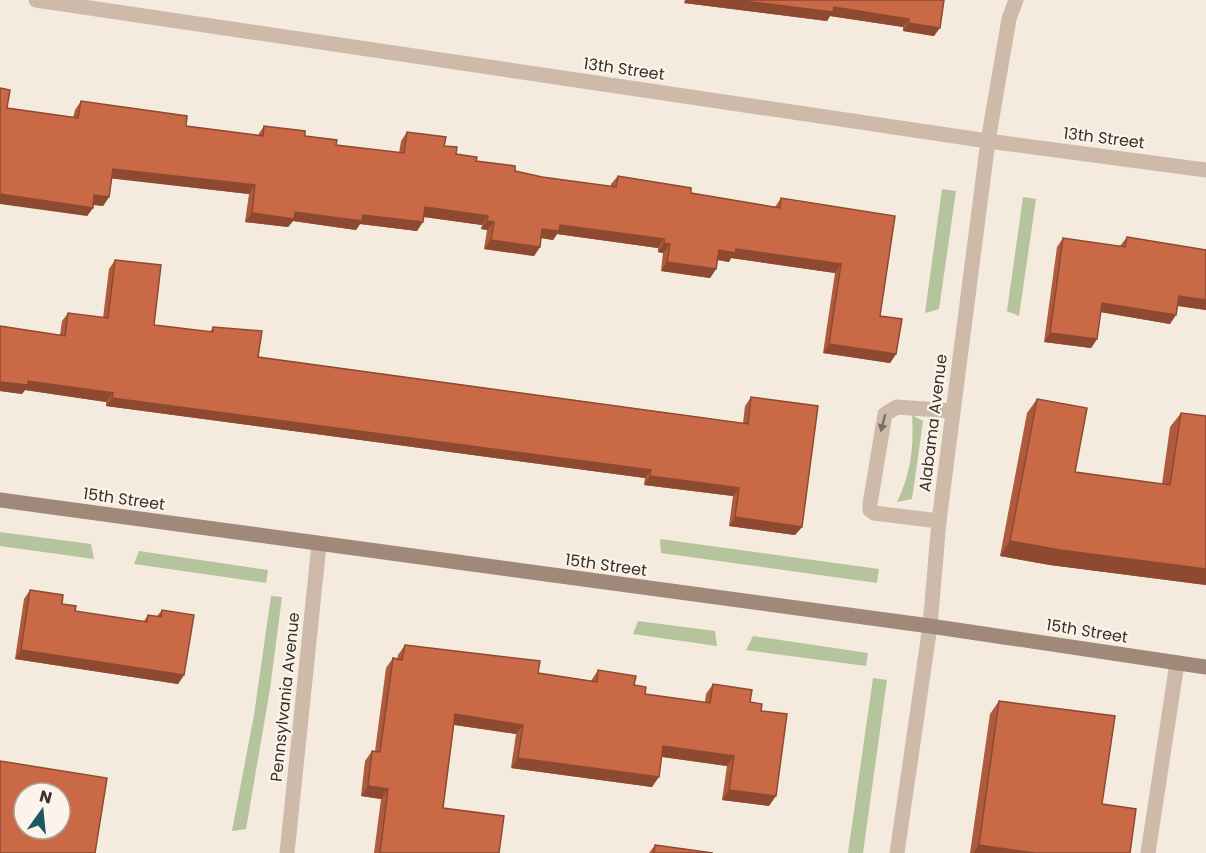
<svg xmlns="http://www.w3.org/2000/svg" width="1206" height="853" font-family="Poppins,sans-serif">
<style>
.green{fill:#b6c49d}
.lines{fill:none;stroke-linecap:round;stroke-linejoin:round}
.lane{stroke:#cdbaa9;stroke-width:15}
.street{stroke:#cdbaa9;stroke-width:15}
.secondary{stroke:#a1897a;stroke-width:15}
.wall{fill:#ae5a3c}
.shaded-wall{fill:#8d4a31}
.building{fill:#ca6946;stroke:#8d4a31;stroke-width:1.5;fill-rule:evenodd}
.oneway{fill:#7c6e63}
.labels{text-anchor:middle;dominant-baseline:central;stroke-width:4.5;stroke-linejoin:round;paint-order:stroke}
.street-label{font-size:16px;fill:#3a2f29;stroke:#fbf4eb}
</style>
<rect width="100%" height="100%" fill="#f4eade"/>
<path class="green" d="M942 189 956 191 939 309 925 313Z
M1023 197 1036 199 1019 316 1007 311Z
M912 415 923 421 912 499 897 502C911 473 914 447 912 415Z
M0 532 91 544 94 559 0 546Z
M660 539 879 569 877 583 661 553Z
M139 551 268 570 266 583 134 564Z
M271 596 282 597 270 689 246 829 232 831 254 715Z
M638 621 715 631 717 646 633 634Z
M753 636 868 653 866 666 746 650Z
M873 678 887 680 863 853H848Z"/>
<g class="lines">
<path class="lane" d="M939 521 874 513 870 510V504L885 414 897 407 953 411
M1148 853 1177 663"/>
<path class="street" d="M36 0 988 141 1206 170
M287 853 319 545
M897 853 930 626 939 521 988 141 1009 19 1016 0"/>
<path class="secondary" d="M0 500 930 626 1206 667"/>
</g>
<path class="wall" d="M685 0H944L934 36 903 31V27L830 16 827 21 684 3Z
M81 101 186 126 258 135 264 126 305 136 336 145 399 153 401 141 407 132 444 146 456 154 476 161 542 177 611 187V184L618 176 691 193 775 207 781 198 895 216 880 316 896 354 890 363 823 353 835 273 731 258 729 262 717 260 716 269 710 278 661 271 663 253 658 252V248L557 234 553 240 541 238 540 247 534 256 484 249 487 230 481 229 482 225 423 217 417 231 360 224 356 230 293 221 288 227 245 222 249 194 112 178 109 197 103 206 93 205V208L87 216 7 108 73 118 75 110Z
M1127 237 1206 250V310L1177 306 1170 324 1100 312 1097 339 1091 348 1044 342 1057 247 1063 238 1120 246Z
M115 260 154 325 210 332 213 327 258 357 743 423 745 406 751 397 802 527 795 535 729 526 733 496 644 485 645 478 106 406V402L25 390 22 394 0 391V326L60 335 62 321 68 313 103 318 109 269Z
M1037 399 1075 472 1162 484 1170 427 1181 413 1206 416V585L1050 565 1000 556 1027 413Z
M30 590 75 611 144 621 148 615 157 616 162 610 184 675 178 684 15 659 24 599Z
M405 645 538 673 591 681 598 670 634 685 645 694 705 702 706 694 713 684 750 702 761 711 769 806 722 800 727 766 662 757 652 787 511 768 516 734 454 725 443 808 499 853H374L381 799 361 796 365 761 372 751H375L386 668 393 658 397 659 398 655Z
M999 701 1102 804 1130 853H970L990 714Z
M655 845 654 853H649Z"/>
<path class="shaded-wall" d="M686 0H735L834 7 909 19 903 27 830 16 827 21 684 3Z
M908 23 940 28 934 36 903 31Z
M113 169 255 185 249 194 107 178Z
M0 194 93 208 87 216 0 204Z
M94 195 109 197 103 206 88 204Z
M425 207 488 216 482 225 418 216Z
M295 212 363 215 423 222 417 231 360 224 356 230 293 221 288 227 245 222 252 213Z
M487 221 494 222 487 230 481 229Z
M560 225 664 239 658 248 557 234 553 240 536 237 542 229Z
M491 240 540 247 534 256 484 249Z
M664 243 670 244 663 253 658 252Z
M736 249 841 264 835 273 731 258 729 262 713 259 719 250Z
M667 262 716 269 710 278 661 271Z
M1179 296 1206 300V310L1173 305Z
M1102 303 1176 315 1170 324 1095 311Z
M1050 333 1097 339 1091 348 1044 342Z
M829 344 896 354 890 363 823 353Z
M28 381 113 393 106 402 25 390 22 394 0 391V382Z
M112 398 651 470 645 478 106 406Z
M650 476 739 488 733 496 644 485Z
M735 517 802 527 795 535 729 526Z
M1010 541 1206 569V585L1050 565 1000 556Z
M21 650 184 675 178 684 15 659Z
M455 714 523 725 516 734 449 724Z
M663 746 734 756 727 766 656 756Z
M518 758 659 777 652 787 511 768Z
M368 786 388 789 381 799 361 796Z
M729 790 776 796 769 806 722 800Z
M979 845 1034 853H973Z"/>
<path class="building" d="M735 0H944L940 28 908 23 909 19 834 7 833 12Z
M0 88 10 90 7 108 78 118 81 101 187 116 186 126 263 136 264 126 305 131V136L337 140 336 145 404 153 407 132 446 137 444 146 457 147 456 154 477 157 476 161 515 166V171L542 177 616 187 618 176 691 188V193L780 208 781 198 895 216 880 316 902 319 896 354 829 344 841 264 736 249 735 253 719 250 716 269 667 262 670 244 664 243V239L560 225 559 231 542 229 540 247 491 240 494 222 487 221 488 216 425 207 423 222 363 215 362 221 295 212 294 219 252 213 255 185 113 169 109 197 94 195 93 208 0 194Z
M1127 237 1206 250V300L1179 296 1176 315 1102 303 1097 339 1050 333 1063 238 1125 247Z
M115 260 161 265 154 325 213 332V327L262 331 258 357 748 424 751 397 818 406 802 527 735 517 739 488 650 476 651 470 112 398 113 393 28 381V385L0 382V326L65 336 68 313 108 318Z
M1037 399 1087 408 1075 472 1170 485 1181 413 1206 416V569L1060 550 1010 541Z
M30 590 63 595 62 604 76 606 75 611 147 622 148 615 161 617 162 610 194 615 184 675 21 650Z
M405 645 540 661 538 673 597 682 598 670 636 676 634 685 646 687 645 694 710 703 713 684 752 690 750 702 762 704 761 711 787 714 776 796 729 790 734 756 663 746 659 777 518 758 523 725 455 714 443 808 504 816 499 853H380L388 789 368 786 372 751 380 752 393 658 402 660Z
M999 701 1115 716 1102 804 1136 809 1130 853H1034L979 845Z
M0 761 107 778 95 853H0ZM24 793H60V829H24Z
M655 845 713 853H654Z"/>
<defs><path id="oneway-solid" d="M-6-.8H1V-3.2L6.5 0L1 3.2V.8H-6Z" transform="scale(1.5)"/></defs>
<use class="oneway" href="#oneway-solid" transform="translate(883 423) rotate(105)"/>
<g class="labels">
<g class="street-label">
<text transform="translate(624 69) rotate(8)">13th Street</text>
<text transform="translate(1104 138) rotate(7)">13th Street</text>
<text transform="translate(933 423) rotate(-83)">Alabama Avenue</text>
<text transform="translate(124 499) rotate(8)">15th Street</text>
<text transform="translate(606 565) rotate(8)">15th Street</text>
<text transform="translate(1087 631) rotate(9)">15th Street</text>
<text transform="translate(285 697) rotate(-84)">Pennsylvania Avenue</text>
</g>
</g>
<g transform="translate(42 811) rotate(15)"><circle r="28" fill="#fbf4eb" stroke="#aea59d" stroke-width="1.5"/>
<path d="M0-4.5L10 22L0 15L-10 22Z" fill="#1d585d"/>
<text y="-9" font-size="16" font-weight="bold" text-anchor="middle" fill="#3a2f29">N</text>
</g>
</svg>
